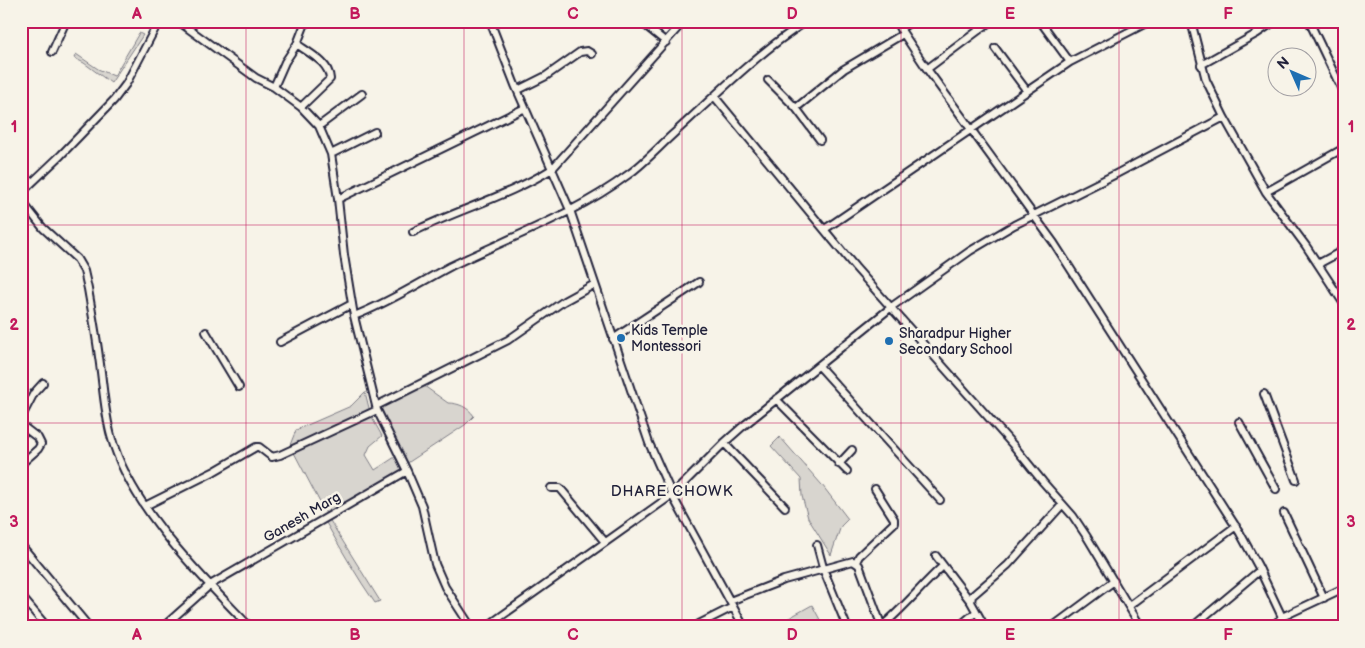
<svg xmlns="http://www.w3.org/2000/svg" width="1365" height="648" font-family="'Balsamiq Sans',sans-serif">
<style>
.green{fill:#d8d5cf;stroke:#7d7c85}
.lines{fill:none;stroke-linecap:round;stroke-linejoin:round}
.street-casing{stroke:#22223b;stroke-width:10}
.street{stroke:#f7f3e8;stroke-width:6}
.grid{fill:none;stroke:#c2185b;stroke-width:1;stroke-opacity:0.55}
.poi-dot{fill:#1f6fb2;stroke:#f7f3e8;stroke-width:2}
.labels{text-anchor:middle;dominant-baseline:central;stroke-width:5;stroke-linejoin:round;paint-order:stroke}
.poi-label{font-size:14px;fill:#22223b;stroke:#f7f3e8;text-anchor:start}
.street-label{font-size:14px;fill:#22223b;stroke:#f7f3e8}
.neighbourhood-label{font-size:15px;letter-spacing:1px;fill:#22223b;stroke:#f7f3e8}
.neatline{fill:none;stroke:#c2185b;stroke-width:2}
.grid-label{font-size:16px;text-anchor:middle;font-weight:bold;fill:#c2185b}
</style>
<rect width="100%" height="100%" fill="#f7f3e8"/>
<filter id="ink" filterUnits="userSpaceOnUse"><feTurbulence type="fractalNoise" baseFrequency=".02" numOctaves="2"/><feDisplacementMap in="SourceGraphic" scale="10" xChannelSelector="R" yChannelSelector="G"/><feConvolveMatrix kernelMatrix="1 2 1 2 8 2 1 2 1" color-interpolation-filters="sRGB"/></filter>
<g filter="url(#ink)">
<path class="green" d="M139 33 143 35 111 83 84 63 74 58 76 54 98 69 114 76Z
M420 383 448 403C458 403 468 407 474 416L465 425 406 464 375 403Z
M365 392 371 416 382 436 370 446 366 455 375 470 395 457 401 469 399 473 326 514 290 445 296 430 351 406Z
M780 437 822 485 848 519 841 526 831 555 808 518 802 496 801 479 771 446Z
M329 519 380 601 375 603C357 577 341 549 325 521Z
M812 605 824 627H791L787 619Z"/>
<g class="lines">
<g class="street-casing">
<path id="street" d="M178 21 256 78 274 87 301 107 319 126 331 154 338 199 525 108
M490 21 515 85 570 210 649 443 672 495 744 627
M640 21 666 42
M895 21 927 69 1054 243 1240 533 1258 566 1282 617
M1040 21 1070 62
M1191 21 1206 80 1224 117 1266 192 1306 246 1344 304
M1309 21 1344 94
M900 29 912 21
M297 44C310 54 329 62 330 79L301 107
M995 48 1027 91
M52 52 66 21
M1201 65 1256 34 1275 21
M927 69 991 21
M768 80 796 108 820 140
M274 87 285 62 297 44 306 21
M518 90 546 76 580 52 587 51 592 54
M714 96 855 267 1013 445 1043 482 1073 516 1087 537 1141 627
M796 108 844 69 903 34
M319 126 362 94
M331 154 375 132
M1266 192 1344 148
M21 193 61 155 114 100 126 84 159 21
M338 199 344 255 354 316 377 410 407 471 422 506 435 564 445 587 471 627
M21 200 43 228 77 259 84 271 88 289C92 312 96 334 99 357 103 383 104 410 111 436 130 507 200 575 250 627
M825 229 1070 62 1150 21
M413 232C459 209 509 196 552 169L684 21
M1318 264 1344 250
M354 316C388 303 419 283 451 266 511 237 576 214 629 174 644 163 658 148 671 136 714 97 758 52 807 21
M206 332 239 387
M613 339 699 282
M280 342 352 304
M819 366 940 500
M1264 394 1296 480
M776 399 847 471
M376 406 508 340 564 301 595 284
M21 418 34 393 43 383
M1239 422 1276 489
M21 425 38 438 41 444 38 449 21 464
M724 443 785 507
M839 464 852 450
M551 488H560L605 542
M145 506 213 472 256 447H259L272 457 280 455 377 410
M1284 513 1324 598
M21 545 89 627
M817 545 824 571 847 627
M936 556 971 602
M856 562 859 556 894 523V519L875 489
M21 596 47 627
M730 601 784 580 853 561 859 565 882 627
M1129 606 1236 526
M699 624 733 607
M882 626C904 608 922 585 943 566
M163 627 210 585 407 471
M486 627 672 495 724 443 742 427 894 305 970 251 1014 225 1116 174 1224 117
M958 627 976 612
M985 627 971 602 972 596 1008 565 1062 505
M1052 627 1114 581
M1192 627 1260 570
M1276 627 1277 622 1282 617 1344 588"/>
</g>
<use href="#street" class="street"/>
</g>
</g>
<path class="grid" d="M246 21V627M464 21V627M682 21V627M901 21V627M1119 21V627M21 225H1344M21 423H1344"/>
<g class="poi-dot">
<circle cx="621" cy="338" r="5"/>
<circle cx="889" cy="341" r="5"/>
</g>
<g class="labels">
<g class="poi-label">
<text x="631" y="330">Kids Temple<tspan x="631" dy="16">Montessori</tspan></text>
<text x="899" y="333">Sharadpur Higher<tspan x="899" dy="16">Secondary School</tspan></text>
</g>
<g class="street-label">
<text transform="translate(302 517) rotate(-30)">Ganesh Marg</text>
</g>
<g class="neighbourhood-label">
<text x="672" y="491">DHARE CHOWK</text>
</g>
</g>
<rect width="1365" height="648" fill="none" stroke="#f7f3e8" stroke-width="55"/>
<g transform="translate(1292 72) rotate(315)"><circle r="24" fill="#f7f3e8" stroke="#a29fa3"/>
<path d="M0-4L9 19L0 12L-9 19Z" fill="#1f6fb2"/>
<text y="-8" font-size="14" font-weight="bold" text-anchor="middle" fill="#22223b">N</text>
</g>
<rect x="28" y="28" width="1310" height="592" class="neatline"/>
<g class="grid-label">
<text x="137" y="19">A</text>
<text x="355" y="19">B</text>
<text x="573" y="19">C</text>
<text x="792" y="19">D</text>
<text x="1010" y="19">E</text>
<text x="1228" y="19">F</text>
<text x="14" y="132">1</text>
<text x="1351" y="132">1</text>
<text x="14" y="330">2</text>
<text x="1351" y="330">2</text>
<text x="14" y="527">3</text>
<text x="1351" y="527">3</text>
<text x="137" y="640">A</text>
<text x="355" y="640">B</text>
<text x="573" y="640">C</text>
<text x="792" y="640">D</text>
<text x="1010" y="640">E</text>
<text x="1228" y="640">F</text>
</g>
</svg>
